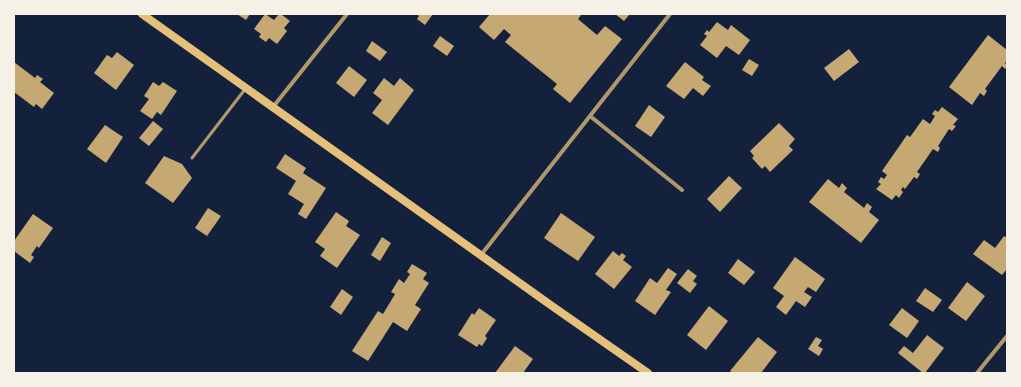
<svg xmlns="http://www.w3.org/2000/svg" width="1021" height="387" font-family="Overpass,sans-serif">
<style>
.building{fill:#c6a872}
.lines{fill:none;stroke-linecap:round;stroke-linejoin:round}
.service{stroke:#b1986c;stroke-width:3}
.minor{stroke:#b1986c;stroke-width:4}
.secondary{stroke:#e5c07b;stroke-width:8}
</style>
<rect width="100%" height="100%" fill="#14213d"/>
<path class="building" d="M237 14H250L246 20Z
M265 14 274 20 279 14H281L290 21 284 28 287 31 277 44 269 38 266 42 259 37 261 34 254 29Z
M416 14H433L425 25 417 19 419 16Z
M490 14H580L581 15 578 19 597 35 605 26 622 39 570 103 553 89 557 84 505 42 511 35 504 29 494 40 479 27Z
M615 14H630L624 21Z
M717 22 728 30 731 25 750 40 739 55 726 46 717 58 700 45 707 36 704 34 707 30 709 32Z
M988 35 1007 50V61L1005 63 1007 66 1005 69 1002 66 985 89 987 91 984 96 980 93 972 105 949 87Z
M440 36 454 46 447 56 433 46Z
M372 41 387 52 380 61 366 51Z
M849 49 859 62 834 81 824 68Z
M117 52 134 65 116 90 94 73 107 55 112 58Z
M749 59 759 65 752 76 742 70Z
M14 62 35 78 37 75 43 79 40 82 54 93 42 109 36 104 34 107 14 92Z
M685 62 704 77 702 80 711 86 703 96 693 88 684 99 666 86Z
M349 66 367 80 354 97 336 83Z
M384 78 394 86 400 78 414 90 388 125 372 113 382 100 373 93Z
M153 82 159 86 163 82 177 91 161 115 157 112 152 119 140 111 149 99 144 96Z
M649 105 665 117 651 137 635 126Z
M942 107 958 119 953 125 956 126 952 131 949 129 938 146 940 148 938 152 933 149 917 172 920 174 917 179 914 177 905 189 903 187 901 190 903 192 899 198 896 195 892 200 876 189 881 184 878 182 881 177 884 179 887 175 882 171 907 135 910 137 923 119 930 124 935 116 932 114 935 110 938 112Z
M153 121 163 129 149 146 139 138Z
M779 123 795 139 789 146 793 150 770 172 765 166 762 169 752 158 754 156 750 151Z
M105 125 123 137 106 163 87 149Z
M285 154 306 168 303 173 326 188 306 219 298 214 304 204 288 194 296 181 276 168Z
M164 156 182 164 192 178 173 203 145 183Z
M729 176 742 188 720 212 707 199Z
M828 179 839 188 842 183 847 188 844 192 864 208 867 203 872 207 869 212 879 220 861 243 809 202Z
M208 208 221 216 207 236 195 228Z
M336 212 349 221 346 226 360 235 337 268 320 256 325 249 315 242Z
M561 213 595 237 578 261 544 238Z
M33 214 53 228 39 248 37 246 31 255 34 257 30 263 14 251V241Z
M1004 236 1007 238V269L1002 275 973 254 984 240 995 248Z
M382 237 391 243 380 261 371 255Z
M613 251 619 256 622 253 626 256 623 260 632 267 614 289 595 274Z
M795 257 825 279 816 292 808 287 804 292 812 297 805 307 796 301 786 315 776 307 784 296 773 288Z
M738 259 755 272 744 285 728 273Z
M412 264 427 273 423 279 429 283 415 305 421 309 407 331 393 322 368 361 352 351 378 311 383 314 395 294 391 292 399 279 404 283 410 274 407 272Z
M668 268 677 274 666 290 671 292 655 315 635 301 650 278 657 283Z
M688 269 697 276 693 281 697 284 690 293 677 283Z
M967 282 985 296 966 321 948 308Z
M925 288 942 300 933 312 916 301Z
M342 289 353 297 341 315 330 307Z
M709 306 728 321 706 350 687 335Z
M479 308 496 320 485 336 487 338 482 346 479 344 477 347 458 335 472 313 474 315Z
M902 308 919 321 907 338 889 325Z
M927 335 944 348 925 373H923L898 353 904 346 913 353Z
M758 337 777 352 761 373H733L730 371Z
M816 337 822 340 818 346 823 349 819 356 808 349Z
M515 346 533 359 523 373H495Z"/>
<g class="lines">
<path class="service" d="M192 158 246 88"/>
<path class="minor" d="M273 107 347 14
M590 116 682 190
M481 255 670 14
M977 373 1007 336"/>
<path class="secondary" d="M142 14 552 306 648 373"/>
</g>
<rect width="1021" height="387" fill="none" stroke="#f6f1e7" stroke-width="30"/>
</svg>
